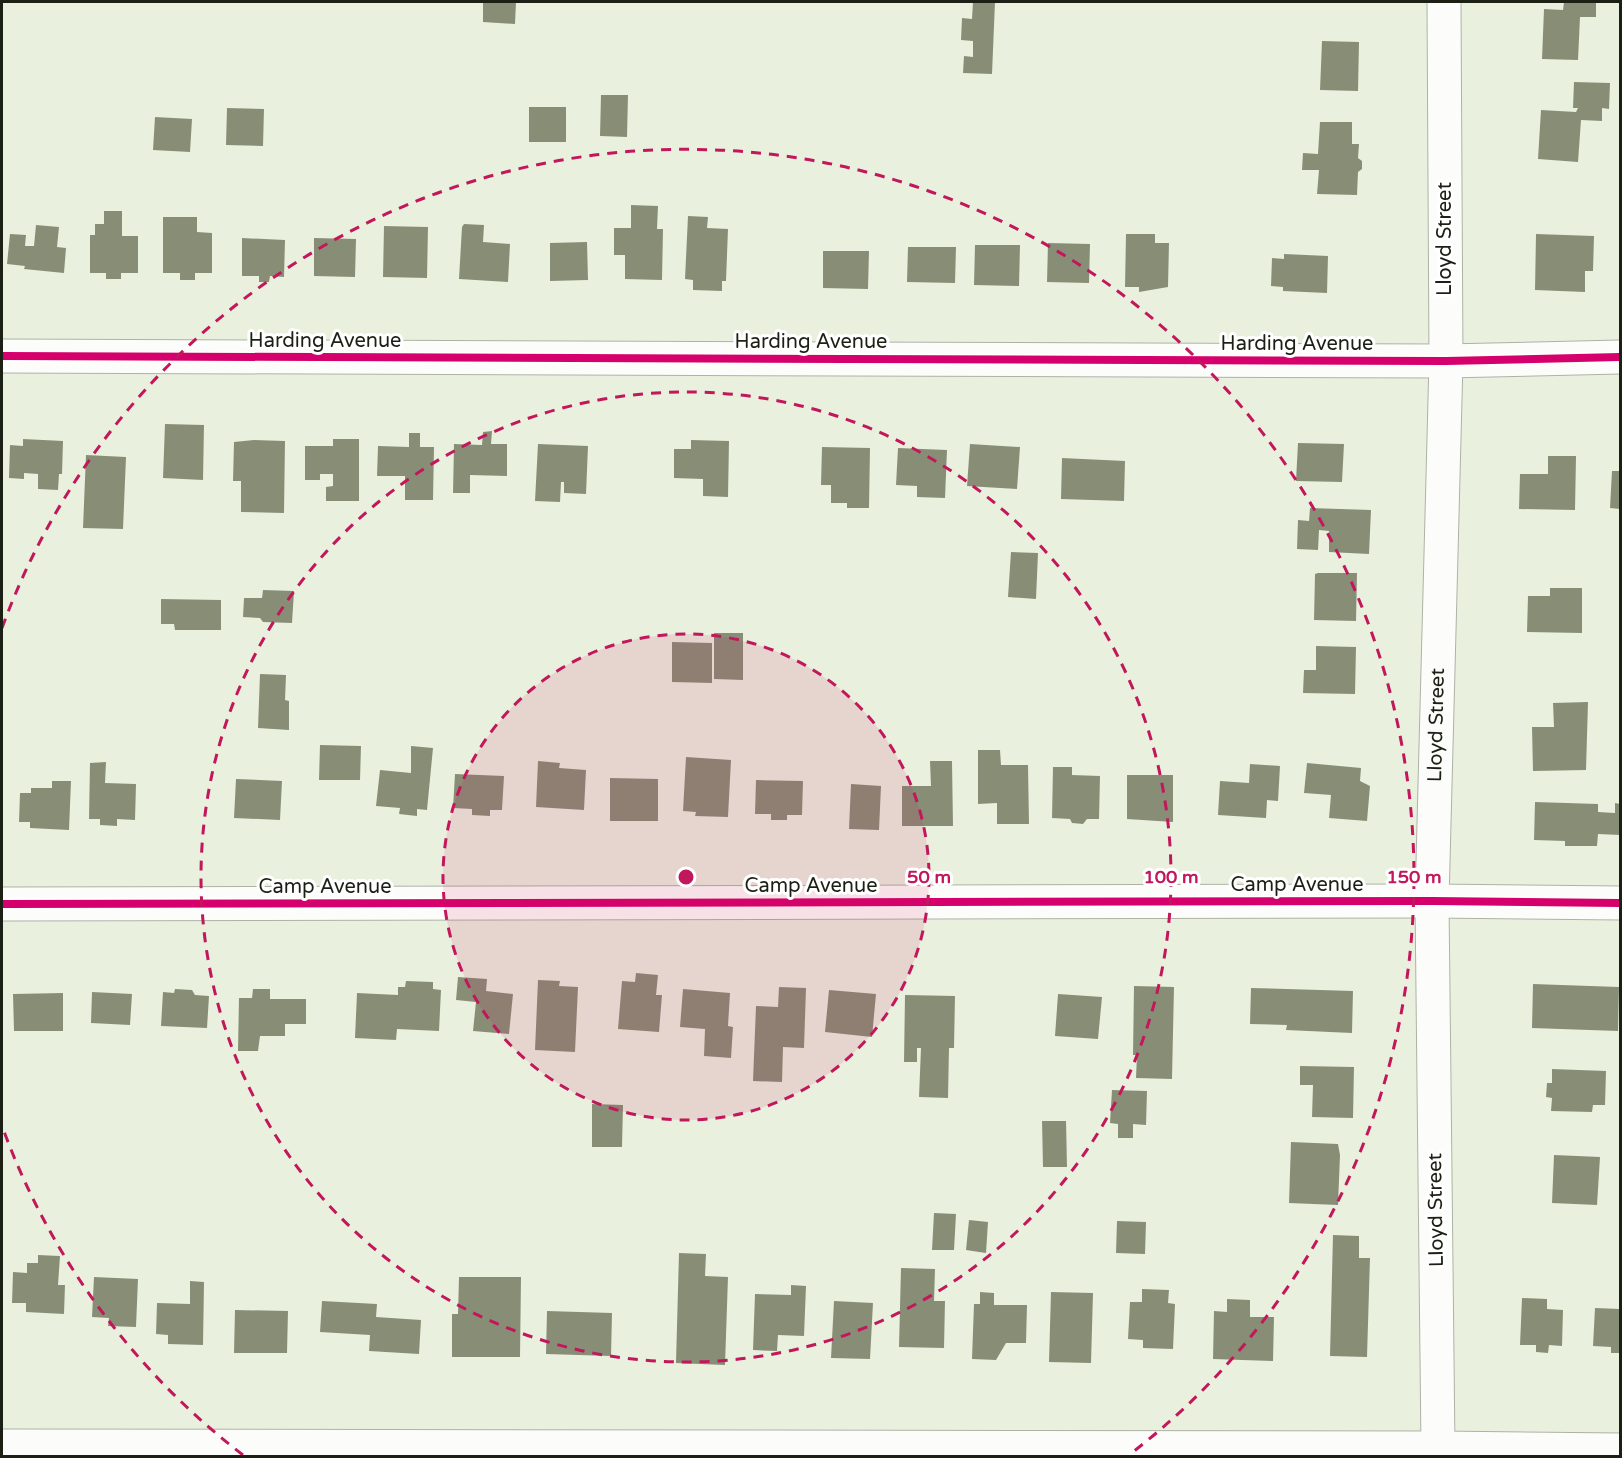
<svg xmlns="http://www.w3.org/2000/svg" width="1622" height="1458" font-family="'Varela Round',sans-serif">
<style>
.building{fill:#888e76}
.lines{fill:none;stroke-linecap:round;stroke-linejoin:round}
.minor-casing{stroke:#aeb2a5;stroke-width:35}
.tertiary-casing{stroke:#aeb2a5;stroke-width:35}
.minor{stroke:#fcfdfa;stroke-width:33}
.tertiary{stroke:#fcfdfa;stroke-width:33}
.cycleway-casing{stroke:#fff;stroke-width:11}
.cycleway{stroke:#d6006c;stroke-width:8}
.ring{fill:none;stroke:#c2185b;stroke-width:3;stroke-dasharray:10 8}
.labels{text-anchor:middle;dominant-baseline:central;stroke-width:6;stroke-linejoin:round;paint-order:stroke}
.street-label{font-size:20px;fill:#1c2014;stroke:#fff}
.centre{fill:#c2185b;stroke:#fff;stroke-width:3}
.ring-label{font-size:18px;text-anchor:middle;font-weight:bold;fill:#c2185b;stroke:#fff;stroke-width:6;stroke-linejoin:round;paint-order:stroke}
</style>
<rect width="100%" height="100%" fill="#eaf0de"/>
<path class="building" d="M483 2H516L515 24 483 22Z
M973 2H995L992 74 963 73 964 56 973 57V41L961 40 962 18 972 19Z
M1564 2H1596V17H1580L1578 60 1542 59 1544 9 1563 10Z
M1322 41 1359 42 1358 91 1320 90Z
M1574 82 1610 83 1609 109 1602 108V121L1581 120 1578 162 1538 159 1541 110 1576 112 1578 108H1573Z
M601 95H628L627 137 600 136Z
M529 107H566V142H529Z
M227 108 264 109 263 146 226 145Z
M155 117 192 119 190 152 153 150Z
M1320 122H1352V144H1359L1358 158 1362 161V169L1358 172 1357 195 1317 194 1319 170H1302L1303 153 1318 154Z
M631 205 658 206 657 229H663L662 280 625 279V255H614V228H631Z
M104 211H122V236H138V273H121V279H106V273H90V235H95V224H104Z
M688 216 708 217 707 228 728 229 726 281H722V291L693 290V280L685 279Z
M163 217H197V232L212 233V273H195V280H180V273H163Z
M464 224 484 225 483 242 510 244 508 282 459 279 462 227Z
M36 225 59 227 57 247 66 248 64 273 24 269 25 266 7 264 10 234 26 235 25 246H34Z
M384 226 428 227 427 278 383 277Z
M1126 234H1155V243H1169L1168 287 1139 292V287H1125Z
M1536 234 1594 236 1593 271H1585V292L1535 290Z
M242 238 285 240 284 277 270 276 269 282H259V276H242Z
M314 238 356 239 355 277 314 276Z
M587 242 588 280 550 281V243Z
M1048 243 1090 244 1089 283 1047 282Z
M975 245H1020L1019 286 974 285Z
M908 247H956L955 283 907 282Z
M823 251H869L868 289 823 288Z
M1284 254 1328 256 1327 293 1283 291V287L1271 286 1272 258 1284 259Z
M165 424 204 425 203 480 163 478Z
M492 431 491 444H507V476L470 475V493H453L454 444 482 445 483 432Z
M409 433H420V447H434L433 500H405V476H377L378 446 409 447Z
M23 439 63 441 62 474H59L58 490 38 489V474L24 473V479L9 478 10 445 23 446Z
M333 439H359V501H326V487L333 486V474H320V480H305V446H333Z
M254 440 285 441 284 513 241 512V481H233L234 442Z
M691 440 729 441 728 497 703 496V479L674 478V449H691Z
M1298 443 1344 444 1342 482 1296 481Z
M538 444 588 446 586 494 564 493V482H561L560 502 535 501Z
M970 444 1020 447 1017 489 967 486Z
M822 447 870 448 869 508H847V503H831V485H821Z
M898 448 947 450 945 498 917 497V486L896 485Z
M86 455 126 457 123 529 83 528Z
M1548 456H1576L1575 510 1519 509 1520 474H1548Z
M1062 458 1125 461 1124 501 1061 499Z
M1612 471H1620V509L1610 508Z
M1310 508 1371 510 1369 554 1329 552V531L1319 530 1318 550 1297 549 1298 520 1309 521Z
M1011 552 1038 553 1036 599 1008 597Z
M1318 573H1357L1356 621 1314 620 1315 574Z
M1550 588H1582V633L1527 632 1528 596H1550Z
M263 590 294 591 292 623 263 622 260 618 243 617 244 598H262Z
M161 599 221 600V630H175L174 624H161Z
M714 633H743V680L714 679Z
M672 642 712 643V683L672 682Z
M1316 646 1356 647 1355 694 1303 693 1304 670H1316Z
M260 674 286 675 285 700 289 701V730L258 728Z
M1588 702 1586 770 1533 771 1532 727H1554L1553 703Z
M320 745 361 746 360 780H319Z
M411 746 433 748 427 810 417 809V816L399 814 400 808 376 806 380 770 411 773Z
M978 750H1000L1001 765H1028L1029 824H997V803L978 804Z
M686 757 731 760 728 817 695 816 696 812 683 811Z
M538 761 560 763 559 768 586 770 584 810 536 807Z
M930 761H952L953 826H902V786H931Z
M106 762 105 783 136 784 135 820 117 819V826L100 825V819H89L90 763Z
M1307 763 1361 768 1360 781 1370 786 1367 821 1329 818 1331 795 1304 793Z
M1250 764 1280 766 1278 801 1267 800 1266 818 1218 815 1220 781 1249 783Z
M1053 767H1072V775L1100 776 1099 819H1087L1083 824 1072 823 1070 819 1052 818Z
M455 774 504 776 502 810H490V816L472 815V809L453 808Z
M1127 775H1173V822L1127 819Z
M610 778 658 779V821H610Z
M236 779 282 781 280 820 234 818Z
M756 780 803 781 802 815H787V820H771V814H755Z
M52 781H71L69 830 30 828V822H19L20 793H31V788H52Z
M851 784 881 786 879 830 849 829Z
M1535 802 1598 804V812L1615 813V803L1620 804V835L1598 834 1597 846H1565V841L1534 840Z
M636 973 658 975 656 995H662L659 1032 618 1029 622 981 635 982Z
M458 977 487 979 486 991 513 994 509 1034 473 1031 476 1002 456 1000Z
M538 980 560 981 559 986 578 987 575 1052 535 1050Z
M406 981 433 982V989L441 990 439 1031 397 1029 396 1040 355 1038 357 993 398 995V987H405Z
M1533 984 1619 987 1618 1031 1532 1028Z
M1134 986 1174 987 1172 1079 1136 1078 1137 1055H1133Z
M779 987 806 988 804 1048 783 1047 782 1082 753 1081 756 1006 778 1007Z
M1251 988 1353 991 1352 1033 1286 1030 1287 1025 1250 1024Z
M175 989 192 990 195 995 209 996 207 1028 161 1026 163 992 174 993Z
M253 989H270V999H306V1024H285V1036H260L258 1051H238L239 998H252Z
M683 989 730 993 728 1026 733 1027 731 1058 704 1056 705 1029 680 1027Z
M829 990 876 994 872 1037 825 1032Z
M92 992 132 994 130 1025 91 1023Z
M63 993V1031H14L13 994Z
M1058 994 1102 997 1098 1039 1055 1036Z
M905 995 955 996 954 1048H949L948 1098 919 1097 921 1048H917V1062H904Z
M1300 1066 1354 1067 1353 1118 1312 1117 1313 1085H1300Z
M1552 1069 1606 1071 1605 1105H1593L1592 1112 1551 1111 1552 1098 1546 1097 1547 1083H1552Z
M1112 1090 1147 1091 1146 1125 1133 1124V1138H1118V1124L1110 1123Z
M592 1104 623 1105 622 1147H592Z
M1042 1121H1066L1067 1167H1043Z
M1291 1142 1338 1144 1340 1155 1338 1205 1289 1203Z
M1554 1155 1600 1157 1597 1205 1552 1203Z
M934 1213 956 1214 954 1250H932Z
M969 1220 988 1222 986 1253 966 1250Z
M1117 1221 1146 1222 1145 1254 1116 1253Z
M1333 1235 1359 1236V1258H1370L1367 1357 1330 1356Z
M679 1253 706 1254 705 1276 728 1277 725 1365 676 1363Z
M38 1255 60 1256 58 1285H65L64 1314 26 1312V1303H12L13 1272 27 1273V1263H38Z
M901 1268 935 1269 934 1301H945L944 1348 899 1347Z
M94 1277 138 1279 136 1327 108 1326 109 1318 92 1317Z
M459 1277H521L520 1357H452V1314H458Z
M190 1281 204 1282 203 1345 168 1344V1335L156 1334 157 1303 190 1304Z
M791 1285 806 1286 804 1336 778 1335 777 1351 753 1350 755 1294 791 1295Z
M1142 1289 1169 1290 1168 1303 1175 1304 1173 1349 1143 1348V1340L1128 1339 1130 1302H1142Z
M980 1292 994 1293V1305H1027L1026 1343H1006L996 1360 972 1359 974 1304H980Z
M1051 1292 1093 1293 1091 1363 1049 1362Z
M1522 1298 1547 1299V1309L1563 1310 1562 1346 1549 1345 1548 1353 1536 1352V1345H1520Z
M1227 1299 1250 1300V1317H1274L1273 1361 1213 1359 1214 1311 1227 1312Z
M322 1301 377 1304 376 1317 421 1320 419 1354 369 1351 370 1335 320 1332Z
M834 1301 873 1303 870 1359 831 1358Z
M1595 1308 1620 1309V1353H1611V1347L1593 1346Z
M235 1310 288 1311 287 1353H234Z
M547 1311 612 1313 611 1356 546 1354Z"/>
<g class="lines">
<g class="minor-casing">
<g id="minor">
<path d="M2 356 1446 361 1620 357"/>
<path d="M2 904 1432 901 1620 903"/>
<path id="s1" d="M1438 1448 1432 901 1446 361 1444 2"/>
</g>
</g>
<g class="tertiary-casing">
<path id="tertiary" d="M2 1446 1438 1448 1620 1450"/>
</g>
<use href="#minor" class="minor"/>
<use href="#tertiary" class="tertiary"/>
<g class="cycleway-casing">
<path id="cycleway" d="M2 356 1446 361 1620 357
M2 904 1432 901 1620 903"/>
</g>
<use href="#cycleway" class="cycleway"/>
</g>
<circle cx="686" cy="877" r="243" fill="#c2185b" fill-opacity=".12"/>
<g class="ring">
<circle cx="686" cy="877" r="243"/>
<circle cx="686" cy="877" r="485"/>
<path d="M243 1455A728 728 0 0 1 2 1126M2 628A728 728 0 1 1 1129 1455"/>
</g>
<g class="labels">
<g class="street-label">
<text transform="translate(1445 239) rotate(-90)">Lloyd Street</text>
<text x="325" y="341">Harding Avenue</text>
<text x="811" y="342">Harding Avenue</text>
<text x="1297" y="344">Harding Avenue</text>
<text stroke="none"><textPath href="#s1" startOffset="723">Lloyd Street</textPath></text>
<text x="1297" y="885">Camp Avenue</text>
<text x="811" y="886">Camp Avenue</text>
<text x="325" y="887">Camp Avenue</text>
<text transform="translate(1436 1210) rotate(-91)">Lloyd Street</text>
</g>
</g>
<circle cx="686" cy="877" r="9" class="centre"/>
<g class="ring-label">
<text x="929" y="883">50 m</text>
<text x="1171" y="883">100 m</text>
<text x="1414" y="883">150 m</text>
</g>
<rect width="1622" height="1458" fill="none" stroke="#1c2014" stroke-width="6"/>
</svg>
